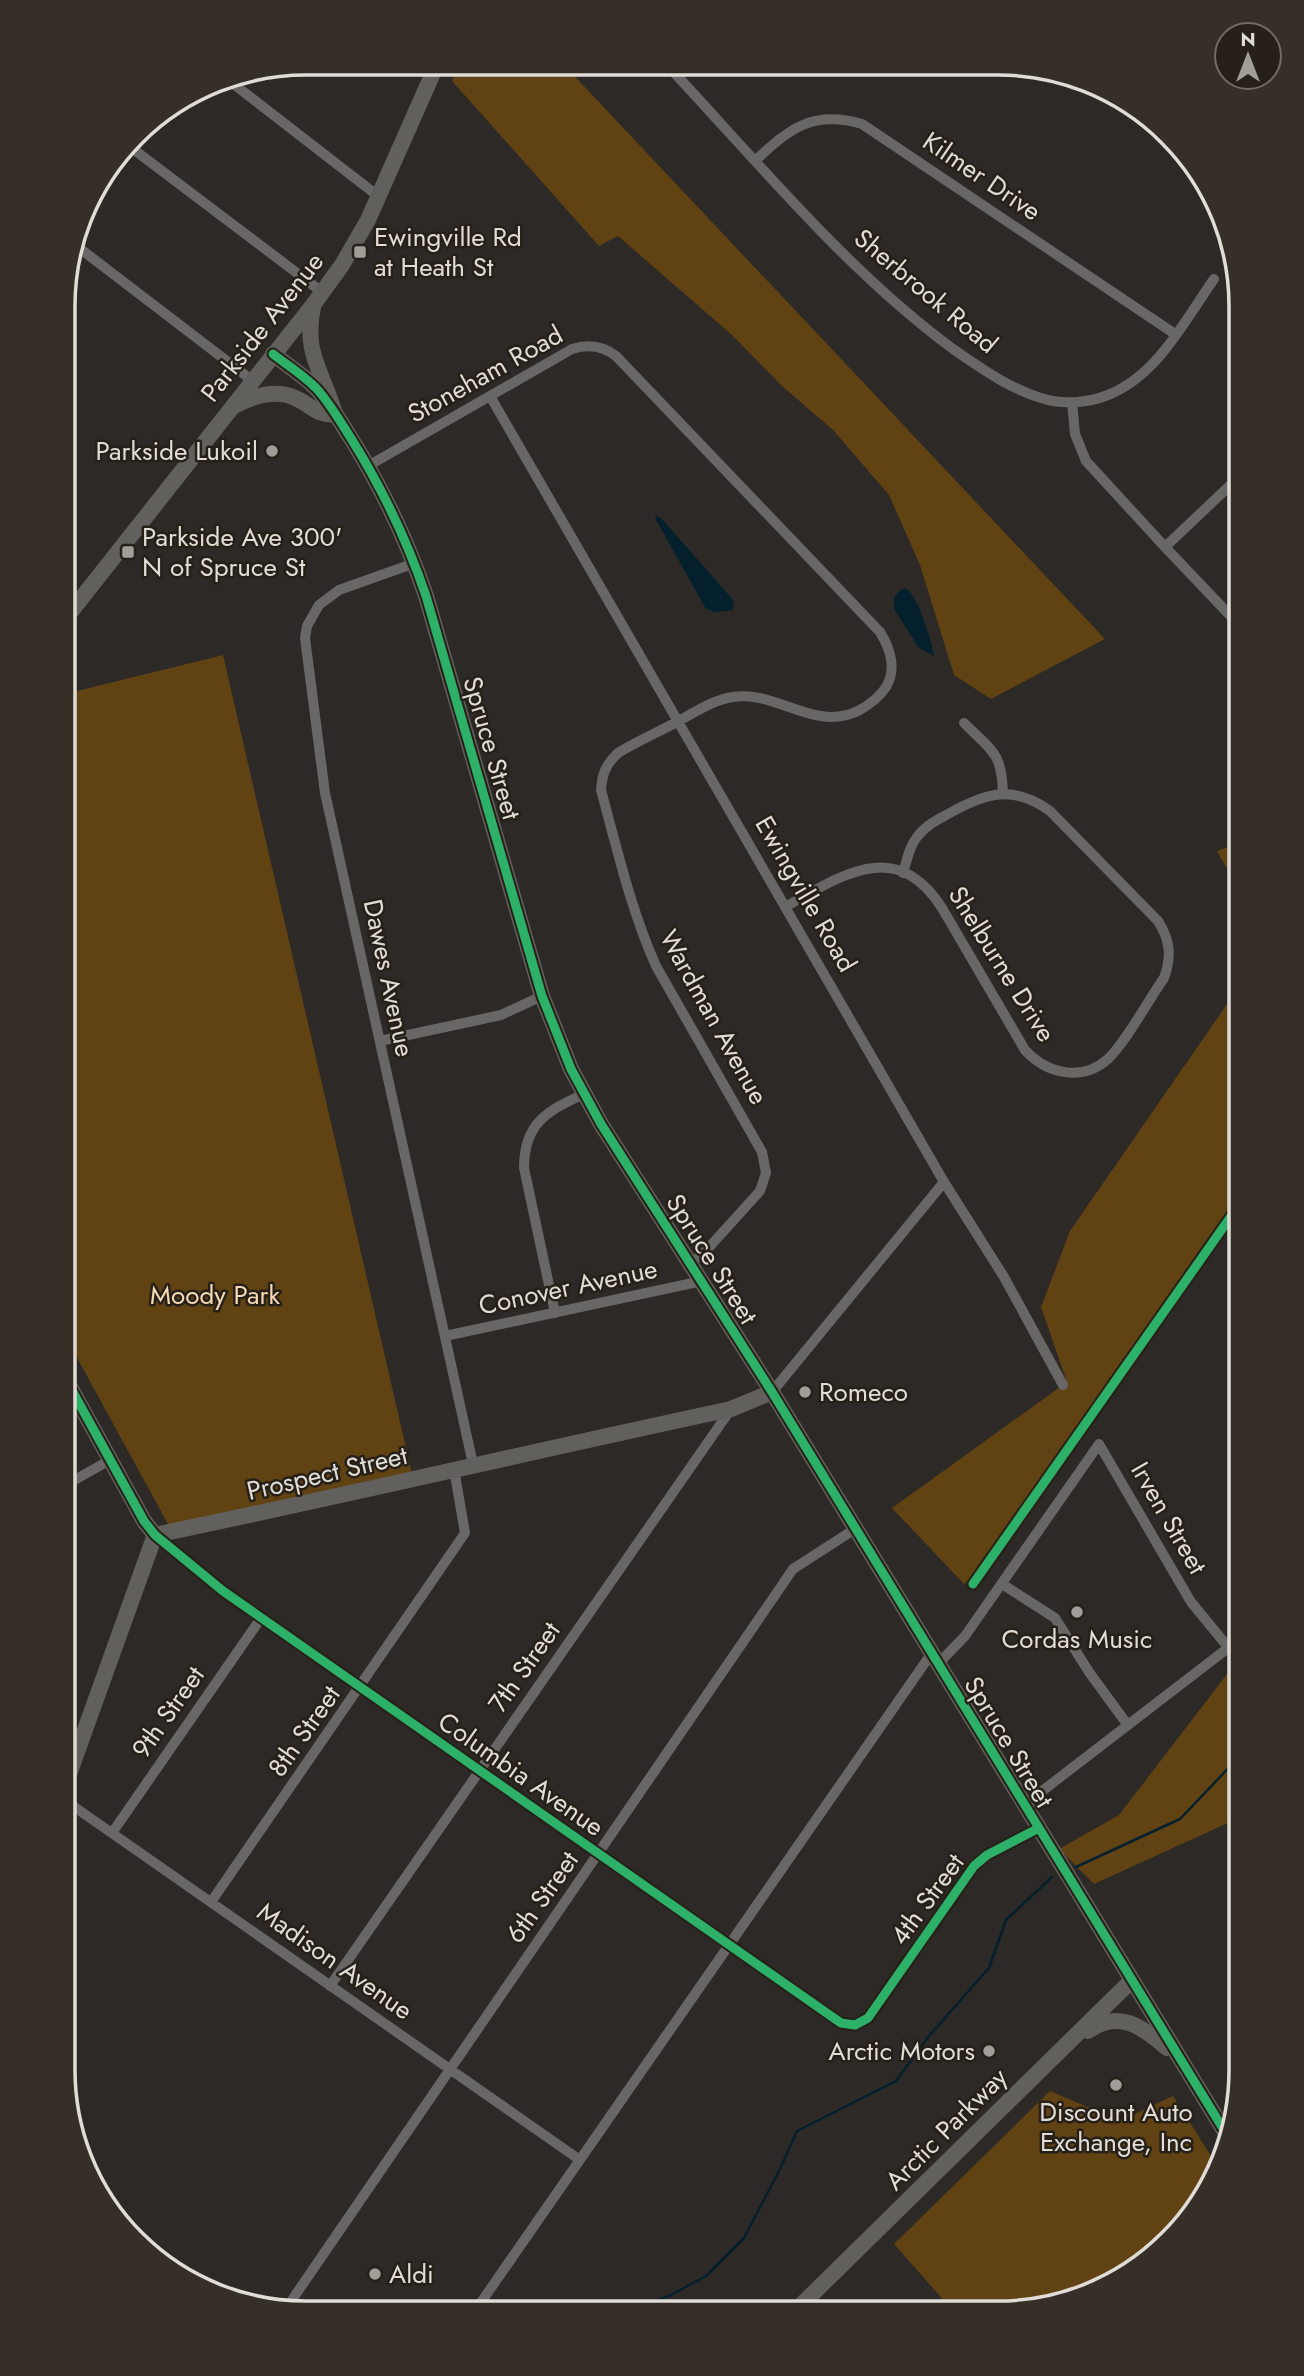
<svg xmlns="http://www.w3.org/2000/svg" width="1304" height="2376" font-family="Jost,sans-serif">
<style>
.green{fill:#604213}
.water{fill:#05202d}
.lines{fill:none;stroke-linecap:round;stroke-linejoin:round}
.stream{stroke:#05202d;stroke-width:2.5}
.street{stroke:#686766;stroke-width:10}
.secondary{stroke:#62605d;stroke-width:16}
.cycleway-casing{stroke:#272018;stroke-width:13}
.cycleway{stroke:#2db169;stroke-width:9}
.poi-dot{fill:#a19d98;stroke:#272018;stroke-width:2.5}
.labels{text-anchor:middle;dominant-baseline:central;stroke-width:5;stroke-linejoin:round;paint-order:stroke}
.street-label{font-size:26px;fill:#e0dcd6;stroke:#272018}
.poi-label{font-size:26px;fill:#e0dcd6;stroke:#272018;text-anchor:start}
.park-label{font-size:26px;fill:#f5d8b4;stroke:#272018}
.rim{fill:none;stroke:#e0dcd6;stroke-width:3.5}
</style>
<rect width="100%" height="100%" fill="#2c2926"/>
<path class="green" d="M460 64 564 65 1105 639 991 699 954 675 920 565 889 495 833 430 782 386 733 336 618 236 599 246 452 81Z
M223 655 413 1478 174 1535 64 1334 65 694Z
M1241 842V893L1217 851Z
M1241 984V1194L1035 1501 988 1565 964 1584 892 1508 1067 1382 1041 1307 1070 1231Z
M1237 1661 1241 1665V1817L1094 1884 1059 1849 1119 1815Z
M1050 2091 1120 2121 1173 2096 1218 2167 1191 2218 1146 2263 1077 2300 998 2313H955L894 2244Z"/>
<path class="water" d="M655 516 661 518 734 601 733 610 715 612 706 609 656 520Z
M906 588C918 596 931 640 934 656L919 648 894 609V598L899 591Z"/>
<g class="lines">
<path class="stream" d="M1076 1867 1180 1819 1241 1755
M626 2312 669 2296 706 2276 744 2238 780 2169 797 2131 896 2081 929 2036 989 1968 1006 1920 1052 1877"/>
<path class="street" d="M667 65C758 162 846 270 953 349 981 368 1008 388 1041 398 1062 405 1088 403 1108 395 1158 375 1185 320 1214 279
M227 79 378 196
M129 146 322 292
M756 160C790 128 813 110 862 124L1175 334
M74 244 253 381
M490 396 944 1182 1004 1277 1063 1385
M1072 402 1075 434 1086 461 1165 547
M368 466 572 349C588 344 602 345 616 356L880 632C890 648 897 669 886 687 879 698 869 705 858 711 814 732 777 690 733 697 712 700 694 713 675 723 656 733 636 742 618 753 606 764 602 774 601 790 617 849 631 910 656 966L762 1152 766 1173 760 1191 703 1254 690 1262
M415 563 339 590 319 605 307 626 305 638 325 793 473 1464
M1241 627 1165 547 1241 475
M964 723C992 751 1002 752 1003 794
M785 907C841 876 896 836 942 908L1025 1050C1047 1074 1082 1082 1108 1059 1126 1042 1149 999 1164 978 1172 956 1170 940 1158 921L1050 811C1013 784 985 793 948 814 937 820 925 826 917 837 909 847 907 860 903 873
M380 1041 501 1015 542 996
M555 1313 524 1168C524 1123 547 1111 584 1094
M445 1336 702 1281
M772 1392 944 1182
M64 1486 110 1460
M155 1535 223 1591 841 2023 855 2025 868 2018 974 1866 987 1855 1037 1829
M1002 1584 1055 1618 1089 1672 1127 1724
M937 1665 965 1636 1099 1444 1191 1602 1228 1647
M63 1799 580 2160
M1024 1805 1241 1638
M112 1833 261 1618
M211 1902 465 1533 454 1469
M330 1986 731 1409
M286 2311 294 2297 793 1569 855 1529
M475 2311 931 1654"/>
<path class="secondary" d="M273 354C287 365 303 375 316 388 330 403 341 423 352 440 383 490 407 540 426 596L542 996 571 1069 601 1124 772 1392 1230 2140
M236 405C254 396 276 389 295 398 310 404 318 417 335 414 323 371 303 354 313 307
M65 619 313 305 342 265 368 220 437 64
M64 1376 144 1521 155 1535
M155 1535C348 1495 539 1450 731 1409L772 1392
M63 1791 155 1535
M1088 2031C1119 2009 1143 2027 1167 2048
M794 2312 1131 1981"/>
<g class="cycleway-casing">
<path id="cycleway" d="M273 354C287 365 303 375 316 388 330 403 341 423 352 440 383 490 407 540 426 596L542 996 571 1069 601 1124 772 1392 1230 2140
M64 1376 144 1521 155 1535 223 1591 841 2023 855 2025 868 2018 974 1866 987 1855 1037 1829
M973 1584 1241 1202"/>
</g>
<use href="#cycleway" class="cycleway"/>
</g>
<g class="poi-dot">
<rect x="353" y="245" width="14" height="14" rx="3.5"/>
<circle cx="272" cy="451" r="7"/>
<rect x="121" y="545" width="14" height="14" rx="3.5"/>
<circle cx="805" cy="1392" r="7"/>
<circle cx="1077" cy="1612" r="7"/>
<circle cx="989" cy="2051" r="7"/>
<circle cx="1116" cy="2085" r="7"/>
<circle cx="375" cy="2274" r="7"/>
</g>
<g class="labels">
<g class="street-label">
<text transform="translate(982 176) rotate(34)">Kilmer Drive</text>
<text transform="translate(926 291) rotate(40)">Sherbrook Road</text>
<text transform="translate(262 327) rotate(-52)">Parkside Avenue</text>
<text transform="translate(485 374) rotate(-29)">Stoneham Road</text>
<text transform="translate(492 748) rotate(74)">Spruce Street</text>
<text transform="translate(806 894) rotate(60)">Ewingville Road</text>
<text transform="translate(1002 964) rotate(58)">Shelburne Drive</text>
<text transform="translate(389 978) rotate(78)">Dawes Avenue</text>
<text transform="translate(714 1017) rotate(61)">Wardman Avenue</text>
<text transform="translate(712 1259) rotate(58)">Spruce Street</text>
<text transform="translate(568 1287) rotate(-12)">Conover Avenue</text>
<text transform="translate(327 1473) rotate(-13)">Prospect Street</text>
<text transform="translate(1169 1518) rotate(60)">Irven Street</text>
<text transform="translate(524 1667) rotate(-55)">7th Street</text>
<text transform="translate(168 1712) rotate(-55)">9th Street</text>
<text transform="translate(304 1731) rotate(-55)">8th Street</text>
<text transform="translate(1009 1742) rotate(59)">Spruce Street</text>
<text transform="translate(521 1774) rotate(35)">Columbia Avenue</text>
<text transform="translate(542 1897) rotate(-55)">6th Street</text>
<text transform="translate(927 1899) rotate(-54)">4th Street</text>
<text transform="translate(335 1961) rotate(35)">Madison Avenue</text>
<text transform="translate(946 2129) rotate(-45)">Arctic Parkway</text>
</g>
<g class="poi-label">
<text x="374" y="237">Ewingville Rd<tspan x="374" dy="30">at Heath St</tspan></text>
<text x="258" y="451" text-anchor="end">Parkside Lukoil</text>
<text x="142" y="537">Parkside Ave 300'<tspan x="142" dy="30">N of Spruce St</tspan></text>
<text x="819" y="1392">Romeco</text>
<text x="1077" y="1639" text-anchor="middle">Cordas Music</text>
<text x="975" y="2051" text-anchor="end">Arctic Motors</text>
<text x="1116" y="2112" text-anchor="middle">Discount Auto<tspan x="1116" dy="30">Exchange, Inc</tspan></text>
<text x="389" y="2274">Aldi</text>
</g>
<g class="park-label">
<text x="215" y="1295">Moody Park</text>
</g>
</g>
<path d="M0 0H1304V2376H0ZM306 75H998A231 231 0 0 1 1229 306V2070A231 231 0 0 1 998 2301H306A231 231 0 0 1 75 2070V306A231 231 0 0 1 306 75Z" fill="#362f27" fill-rule="evenodd"/>
<path class="rim" d="M306 75H998A231 231 0 0 1 1229 306V2070A231 231 0 0 1 998 2301H306A231 231 0 0 1 75 2070V306A231 231 0 0 1 306 75Z"/>
<g transform="translate(1248 56)"><circle r="33" fill="#272018" stroke="#716b64" stroke-width="2"/>
<path d="M0-5L12 26L0 18L-12 26Z" fill="#a19d98"/>
<text y="-10" font-size="19" font-weight="bold" text-anchor="middle" fill="#e0dcd6">N</text>
</g>
</svg>
